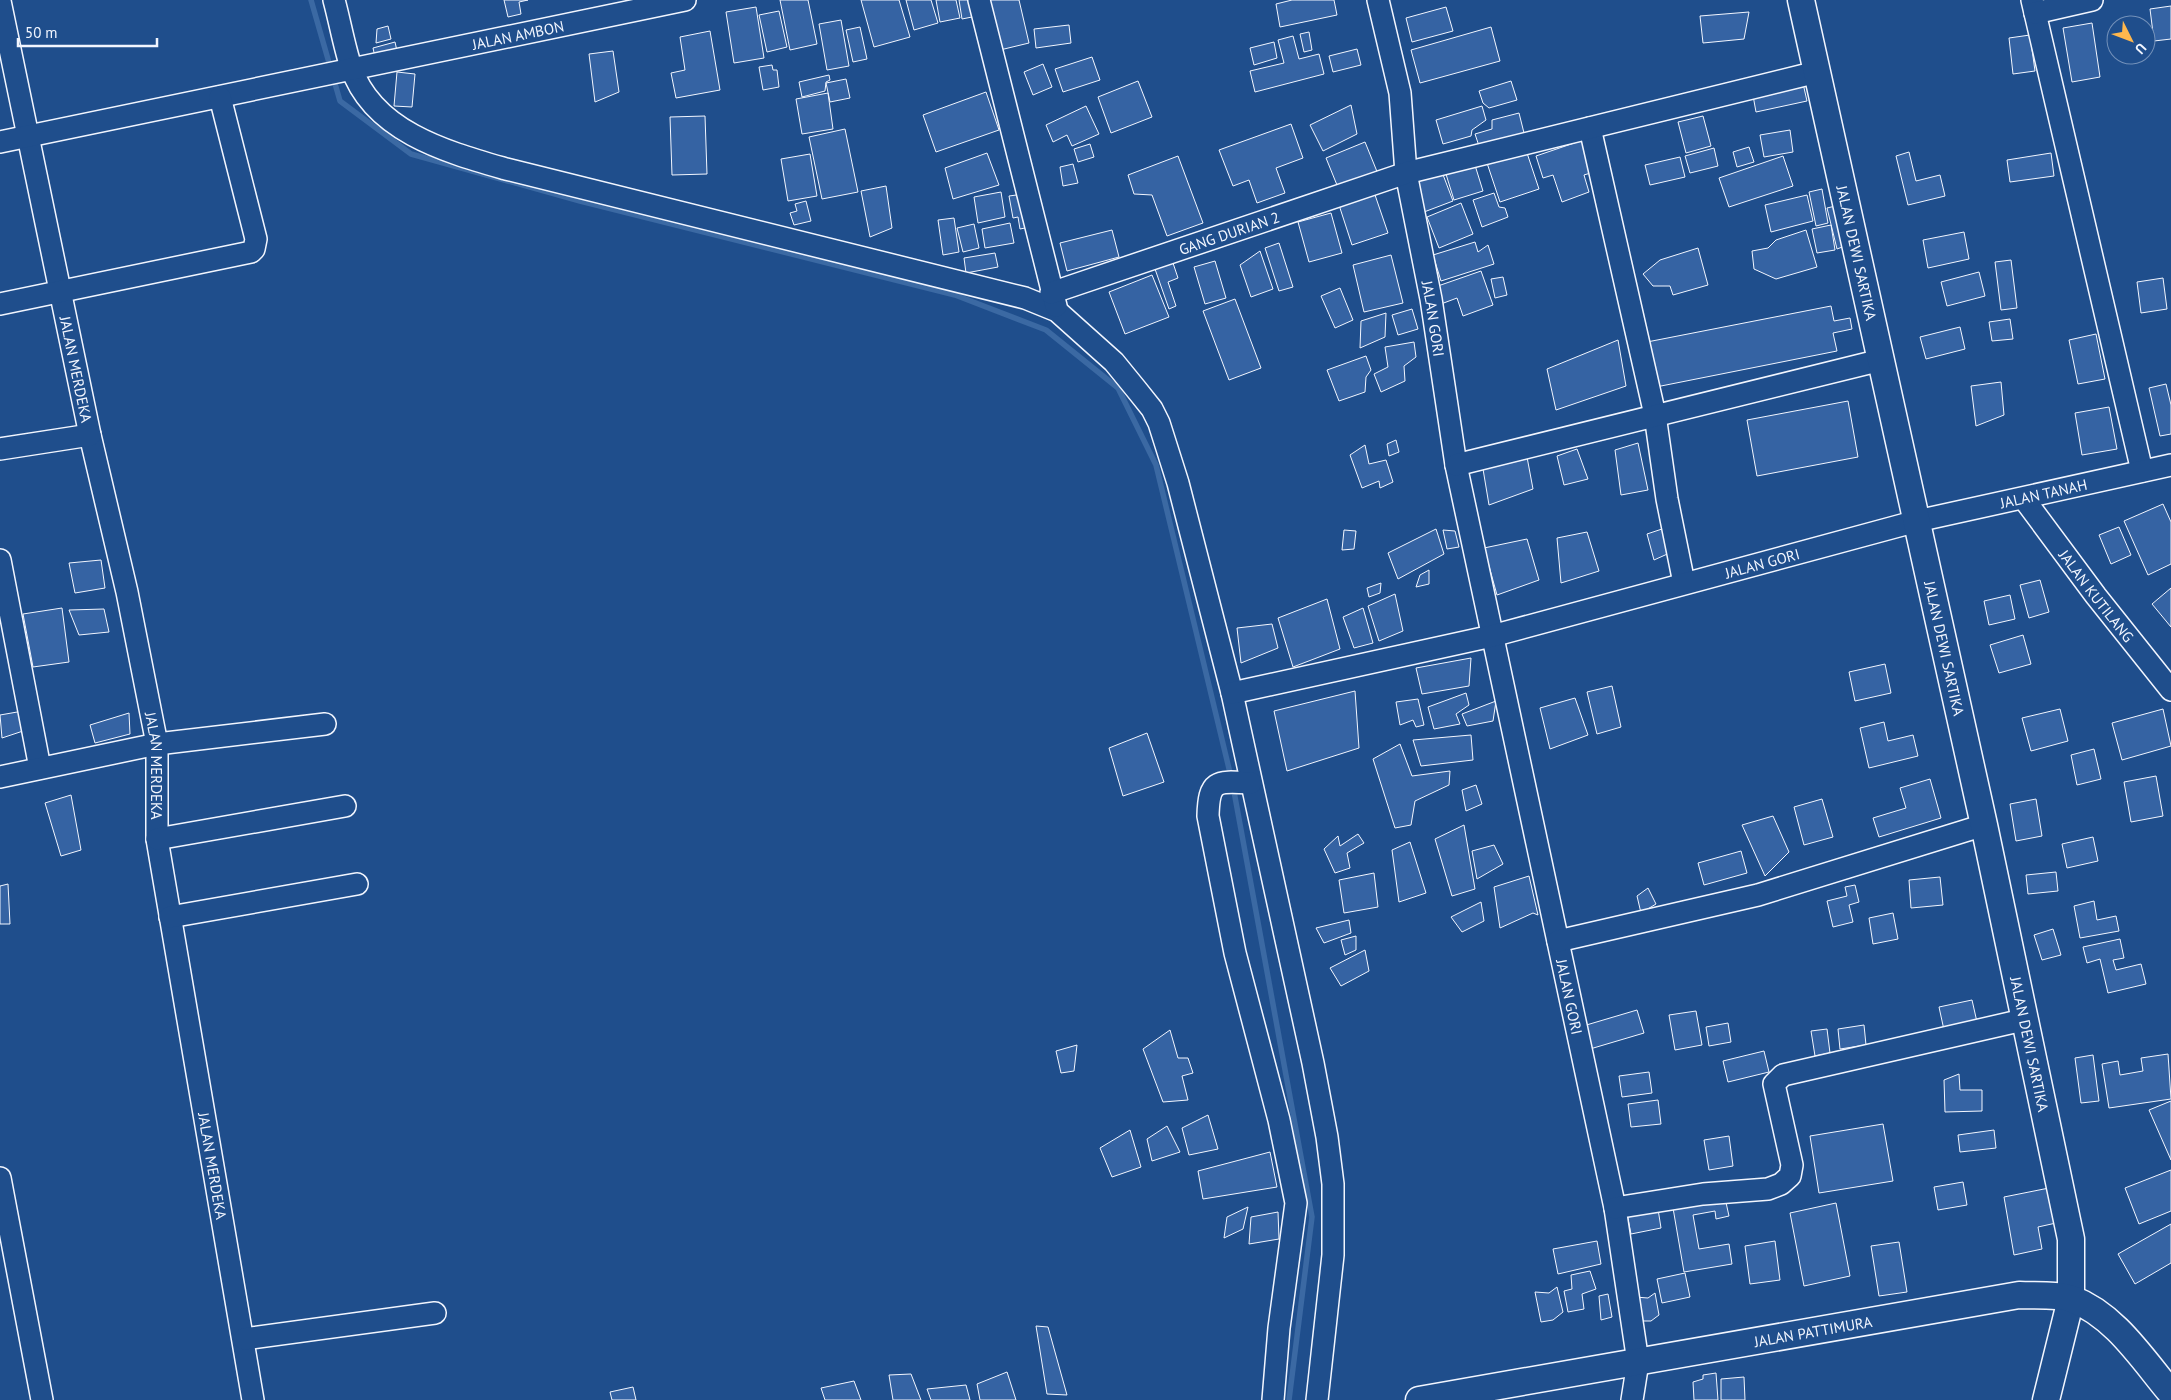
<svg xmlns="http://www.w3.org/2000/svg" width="2171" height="1400" font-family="'PT Sans',sans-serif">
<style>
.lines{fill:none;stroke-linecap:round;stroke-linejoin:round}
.stream{stroke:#3b69a3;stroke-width:5.5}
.building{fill:#3563a3;stroke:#f2f6ff}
.minor-casing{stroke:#f2f6ff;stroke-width:24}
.major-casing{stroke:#f2f6ff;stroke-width:29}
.minor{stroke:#1f4e8c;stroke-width:21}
.major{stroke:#1f4e8c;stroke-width:26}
.labels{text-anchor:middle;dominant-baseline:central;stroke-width:4;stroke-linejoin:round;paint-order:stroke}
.street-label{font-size:15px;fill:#f2f6ff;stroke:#1f4e8c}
</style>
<rect width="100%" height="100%" fill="#1f4e8c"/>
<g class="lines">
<path class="stream" d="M311 0 340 101 411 154 580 201 955 295 1046 330 1118 388 1156 465 1231 777
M1233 786 1312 1217 1289 1400"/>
</g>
<path class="building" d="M504 0H528L519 2 521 14 508 17Z
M780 0H808L817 44 790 50Z
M861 0H899L910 37 874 47Z
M906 0H931L938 23 914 30Z
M936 0H956L960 18 940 22Z
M959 0H974L977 16 962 19Z
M988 0H1019L1029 43 1000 50Z
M1292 0H1334L1337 15 1280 27 1276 4Z
M2171 6V39L2154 41 2150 9Z
M756 7 764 58 734 63 726 12Z
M1446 7 1453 31 1412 42 1406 18Z
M779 11 787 47 767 52 759 15Z
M1749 12 1744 39 1703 43 1700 16Z
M841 20 849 66 827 70 819 24Z
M2092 23 2100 77 2072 82 2063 28Z
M1069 25 1071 43 1036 48 1034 29Z
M388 26 391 39 376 43 377 29Z
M860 27 867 59 853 62 846 30Z
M1491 27 1500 61 1420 83 1411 50Z
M710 31 720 90 676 98 671 73 685 70 680 37Z
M1309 32 1312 50 1304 52 1300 34Z
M2030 35 2035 71 2013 74 2009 38Z
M1293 36 1299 59 1319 54 1324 74 1255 92 1250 71 1284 63 1278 40Z
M395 42 397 51 375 57 373 48Z
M1274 42 1277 58 1254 65 1250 48Z
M1357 49 1361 65 1333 72 1329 56Z
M613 51 619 92 595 102 589 54Z
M1092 57 1100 80 1063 92 1055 69Z
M1043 64 1052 87 1033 95 1024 72Z
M772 65 773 70H777L779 87 763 90 759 67Z
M397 72 415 74 412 107 394 106Z
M829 75 830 80 826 82 825 91 802 97 799 82Z
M846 79 850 98 830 102 826 83Z
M1802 79 1807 101 1756 112 1752 90Z
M1138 81 1152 117 1111 133 1098 97Z
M1511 81 1517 100 1489 108 1483 103 1479 91Z
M986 92 999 130 936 152 923 115Z
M828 93 833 129 802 134 796 99Z
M1351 105 1357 134 1323 151 1310 125Z
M1086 106 1099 134 1072 146 1067 135 1053 142 1046 125Z
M1482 106 1486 120 1472 130 1471 136 1443 144 1436 120Z
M1519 113 1525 137 1480 149 1475 134 1492 129V120Z
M705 116 707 174 672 175 670 117Z
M1703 116 1711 146 1686 153 1678 122Z
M1291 124 1303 158 1276 168 1285 193 1257 203 1249 180 1233 186 1219 150Z
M845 129 858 192 822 199 809 137Z
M1790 130 1793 152 1764 157 1760 135Z
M1586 139 1597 171 1584 175 1589 192 1562 202 1553 175 1543 178 1536 156Z
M1365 142 1378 174 1339 190 1326 158Z
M1090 144 1094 157 1078 162 1074 149Z
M1749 147 1754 162 1737 167 1733 152Z
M1714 148 1718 166 1690 173 1685 156Z
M1526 150 1539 189 1500 202 1487 163Z
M1909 152 1916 181 1940 175 1945 196 1908 205 1896 156Z
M987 153 999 185 953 199 945 168Z
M2051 153 2054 176 2010 182 2007 160Z
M810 154 817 196 788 201 781 159Z
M1178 156 1203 223 1167 236 1152 195 1134 194 1128 175Z
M1783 156 1793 186 1729 207 1719 178Z
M1680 157 1685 177 1650 185 1645 165Z
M1474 162 1483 191 1454 200 1445 171Z
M1073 164 1078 183 1063 186 1060 167Z
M1442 172 1453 201 1424 212 1413 182Z
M886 186 892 228 870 237 861 191Z
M1822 189 1828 223 1816 226 1809 192Z
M1001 192 1005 217 978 223 974 197Z
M1374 192 1388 233 1352 245 1339 205Z
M1494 193 1499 207 1505 208 1508 217 1482 227 1473 200Z
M1024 194 1030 227 1020 229 1018 217 1013 218 1009 196Z
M1807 195 1813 221 1771 232 1765 205Z
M806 201 811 221 794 225 790 213 797 211 795 204Z
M1461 203 1473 234 1439 248 1427 217Z
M1844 204 1845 246 1837 249 1827 208Z
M1331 213 1342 253 1309 262 1298 222Z
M954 218 959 252 943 255 938 220Z
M1010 223 1014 243 985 248 982 229Z
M974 224 979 248 963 252 957 228Z
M1831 225 1835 250 1817 253 1812 229Z
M1112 230 1119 257 1067 271 1060 243Z
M1806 230 1817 267 1776 279 1754 269 1752 251 1768 248 1776 240Z
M1964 232 1969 259 1928 268 1923 240Z
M1475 242 1478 252 1488 245 1494 264 1441 281 1433 255Z
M1279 243 1293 287 1279 291 1265 248Z
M1698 248 1708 285 1673 295 1670 286H1653L1643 274 1660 260Z
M1260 251 1273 289 1251 297 1240 265Z
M995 253 998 267 966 273 964 258Z
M1391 255 1403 303 1364 312 1353 265Z
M2011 260 2017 308 2001 310 1995 262Z
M1215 261 1226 298 1205 304 1194 267Z
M1173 263 1178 278 1168 282 1176 306 1169 309 1155 269Z
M1481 271 1493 305 1463 316 1457 298 1441 304 1435 287Z
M1979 272 1985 296 1947 306 1941 282Z
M1152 275 1169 317 1125 334 1109 292Z
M1503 277 1507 295 1495 298 1491 279Z
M2163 278 2167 309 2141 313 2137 282Z
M1340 288 1353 320 1335 328 1321 296Z
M1235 299 1261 368 1229 380 1203 311Z
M1831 306 1834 321 1850 318 1852 329 1833 333 1837 351 1656 387 1647 342Z
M1412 309 1418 329 1398 335 1392 315Z
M1386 313 1385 337 1360 348 1361 321Z
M2010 319 2013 339 1992 341 1989 322Z
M1960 327 1965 349 1926 359 1920 337Z
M2096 334 2105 379 2078 384 2069 340Z
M1618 340 1626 386 1556 410 1547 369Z
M1414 342 1416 357 1404 366 1405 381 1381 392 1374 374 1388 367 1385 347Z
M1366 356 1371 370 1366 377 1365 392 1339 401 1327 370Z
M2001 382 2004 415 1976 426 1971 386Z
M2166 384 2171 405V434L2160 436 2149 388Z
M1848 401 1858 457 1757 476 1747 420Z
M2109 407 2117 449 2082 455 2075 413Z
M1396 440 1399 452 1389 456 1387 444Z
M1638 443 1648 490 1621 495 1615 450Z
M1365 445 1369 464 1386 460 1393 482 1380 488 1379 481 1362 488 1350 455Z
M1577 449 1588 479 1564 485 1557 456Z
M1527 457 1533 489 1489 505 1483 469Z
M2163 504 2171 522V564L2148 575 2124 521Z
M1668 527 1674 551 1654 560 1647 534Z
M2119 527 2131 555 2111 564 2099 535Z
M1436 529 1444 554 1398 579 1388 553Z
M1344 530 1356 531 1354 549 1342 550Z
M1443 530 1455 531 1459 547 1447 549Z
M1587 532 1599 571 1561 583 1557 538Z
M1527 539 1539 580 1497 595 1484 548Z
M101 560 105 588 75 593 69 563Z
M1429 570V584L1416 587 1420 575Z
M2040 580 2049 612 2029 618 2020 585Z
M1381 583 1380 593 1369 597 1367 588Z
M2171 588V627L2152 604Z
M1395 594 1403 631 1379 641 1368 606Z
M2010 595 2015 619 1989 625 1984 601Z
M1327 599 1340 649 1293 667 1278 618Z
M62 608 69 662 33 667 23 614Z
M1363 608 1373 643 1354 648 1343 617Z
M104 609 109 632 79 635 69 610Z
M1272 624 1278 648 1241 663 1237 628Z
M2023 635 2031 664 1999 673 1990 645Z
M1471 658 1469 686 1422 694 1416 668Z
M1885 664 1891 693 1855 701 1849 672Z
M1612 686 1621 727 1597 734 1587 692Z
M1355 691 1359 748 1287 771 1274 711Z
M1466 693 1469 705 1456 714 1460 724 1434 729 1428 707Z
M1575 698 1588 735 1550 749 1540 708Z
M1418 699 1424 725 1416 727 1413 720 1400 725 1396 702Z
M1496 701 1493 721 1467 726 1462 714Z
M2060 709 2068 741 2031 751 2022 718Z
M2163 709 2171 746 2122 760 2112 723Z
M23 711 29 729 2 738 0 715Z
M129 713 130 734 95 743 90 725Z
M1884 722 1888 741 1913 735 1918 756 1869 768 1860 728Z
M1147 733 1164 782 1123 796 1109 748Z
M1471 735 1473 760 1421 766 1413 740Z
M1400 744 1412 776 1450 771 1449 785 1415 801 1411 825 1395 828 1373 759Z
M2094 749 2101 779 2077 785 2071 755Z
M2156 776 2163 816 2131 822 2124 782Z
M1930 779 1941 818 1879 837 1873 818 1906 808 1900 788Z
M1476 785 1482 804 1466 811 1462 790Z
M71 795 81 850 61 856 45 803Z
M1822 799 1833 837 1804 845 1794 807Z
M2036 799 2042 836 2016 841 2010 804Z
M1773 816 1789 852 1765 876 1742 825Z
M1464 825 1475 889 1452 896 1435 839Z
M1358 834 1364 843 1347 853 1350 868 1335 873 1324 849 1338 836 1340 846Z
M2093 837 2098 861 2067 868 2062 844Z
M1410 842 1426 893 1399 902 1392 850Z
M1494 845 1503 864 1477 879 1472 851Z
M1741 851 1747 873 1704 885 1698 863Z
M2056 872 2058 891 2028 894 2026 875Z
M1374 873 1378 907 1344 913 1339 880Z
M1529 876 1538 915 1533 913 1500 928 1494 887Z
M1940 877 1943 905 1911 908 1909 880Z
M8 884 10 924H0V886Z
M1855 885 1859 902 1849 905 1853 922 1833 927 1827 901 1847 896 1845 887Z
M1648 888 1656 904 1641 913 1637 896Z
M2094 901 2097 920 2116 916 2119 931 2080 938 2074 906Z
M1481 902 1484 921 1462 932 1451 917Z
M1893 913 1898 939 1873 944 1869 918Z
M1349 920 1351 933 1324 943 1316 928Z
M2053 929 2061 955 2042 960 2034 935Z
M1356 936V950L1345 955 1341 940Z
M2120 939 2124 958 2113 960 2116 970 2141 964 2146 984 2108 993 2100 959 2087 963 2083 947Z
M1365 950 1369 971 1341 986 1330 968Z
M1972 1000 1977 1022 1944 1030 1939 1007Z
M1637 1010 1644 1033 1590 1049 1583 1026Z
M1696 1011 1702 1045 1675 1050 1669 1015Z
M1728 1023 1731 1042 1709 1046 1706 1027Z
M1864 1025 1866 1045 1840 1049 1838 1029Z
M1827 1029 1830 1053 1815 1056 1811 1031Z
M1170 1030 1178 1058H1188L1193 1073 1182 1076 1188 1100 1163 1102 1143 1049Z
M1077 1045 1074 1071 1061 1073 1056 1051Z
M1764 1051 1769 1072 1728 1082 1723 1061Z
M2168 1054 2171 1099 2109 1108 2102 1064 2118 1061 2120 1075 2143 1071 2141 1058Z
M2093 1055 2099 1101 2081 1103 2075 1058Z
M1649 1072 1652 1093 1622 1097 1619 1076Z
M1959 1074 1960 1090H1982V1111L1945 1112 1944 1080Z
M1658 1100 1661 1124 1631 1127 1628 1104Z
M2171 1101V1160L2149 1110Z
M1208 1115 1218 1149 1189 1155 1182 1128Z
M1883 1124 1893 1181 1819 1193 1810 1136Z
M1167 1126 1180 1152 1152 1161 1147 1139Z
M1130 1130 1141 1167 1112 1177 1100 1148Z
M1994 1130 1996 1148 1960 1152 1958 1135Z
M1729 1136 1733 1166 1709 1170 1704 1140Z
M1270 1152 1277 1187 1203 1199 1198 1171Z
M2171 1170V1211L2139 1224 2125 1188Z
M1963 1182 1967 1205 1938 1210 1934 1187Z
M2049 1188 2056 1223 2038 1227 2042 1249 2014 1255 2004 1197Z
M1725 1198 1729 1216 1716 1219 1715 1211 1693 1215 1699 1249 1729 1244 1732 1264 1684 1272 1673 1208Z
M1836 1203 1850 1276 1804 1286 1790 1213Z
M1248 1207 1243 1229 1224 1238 1227 1217Z
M1658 1209 1661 1228 1631 1234 1627 1214Z
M1278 1212 1279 1239 1249 1244 1251 1217Z
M2171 1224V1263L2135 1284 2118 1254Z
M1597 1241 1601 1264 1558 1274 1553 1249Z
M1775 1241 1780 1280 1750 1284 1745 1246Z
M1899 1242 1907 1292 1879 1296 1871 1246Z
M1590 1271 1596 1289 1582 1294 1584 1309 1568 1312 1564 1291 1572 1289 1571 1275Z
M1685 1273 1690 1297 1662 1303 1657 1279Z
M1557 1287 1563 1312 1553 1320 1541 1322 1535 1292 1549 1293Z
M1655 1293 1659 1315 1651 1321H1636L1635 1297 1648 1298Z
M1608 1294 1612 1317 1601 1320 1599 1296Z
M1036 1326 1048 1327 1067 1395 1047 1394Z
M1007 1372 1016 1400H980L977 1384Z
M1716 1373 1718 1400H1694L1693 1382 1703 1379V1375Z
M911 1374 921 1400H893L889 1375Z
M1744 1377 1745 1400H1721V1379Z
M854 1381 861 1400H825L821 1388Z
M966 1385 970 1400H931L927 1389Z
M633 1387 636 1400H612L610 1392Z"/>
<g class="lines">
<g class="minor-casing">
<g id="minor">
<path d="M334 0C340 22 344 46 351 67 373 132 447 152 506 169L1025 298 1057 311 1114 362 1136 389 1152 409 1159 423 1178 483 1232 693 1313 1063 1327 1137 1333 1184V1255L1317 1400"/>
<path d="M979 0 1056 306"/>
<path id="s1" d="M1378 0 1400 93 1406 173 1431 299 1456 465 1615 1208 1638 1362 1632 1400"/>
<path d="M2032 0 2142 471"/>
<path id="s2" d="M0 1 90 435 127 592 157 744V839L253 1400"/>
<path d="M2035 13 2092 0"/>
<path d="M1590 128 1655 415 1667 499 1684 583"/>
<path id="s3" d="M0 142 685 0"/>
<path id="s4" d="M1051 293 1406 173 1817 72"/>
<path d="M0 304 251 252 254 249 256 239 220 97"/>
<path d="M0 449 90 435"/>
<path d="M1456 465 1881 360"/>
<path id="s5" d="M2024 499 2096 596 2171 690"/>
<path d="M0 560 40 768"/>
<path id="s6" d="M1232 693 1492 636 1917 521 2171 465"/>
<path d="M0 777 157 744 325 724"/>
<path d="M1251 783C1217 781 1209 779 1208 816L1235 953 1279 1120 1296 1203 1279 1328 1273 1400"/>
<path d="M157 839 345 806"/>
<path d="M170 917 357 884"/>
<path d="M1558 941 1758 895 1984 825"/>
<path d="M0 1178 42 1400"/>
<path d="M1615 1208 1703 1194 1768 1189 1781 1184 1790 1176 1792 1165 1774 1084 1783 1075 2023 1020"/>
<path d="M244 1339 435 1313"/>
</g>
</g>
<g class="major-casing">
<g id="major">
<path id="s7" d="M1801 0 1984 825 2071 1239V1299L2046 1400"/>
<path id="s8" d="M1419 1400 2019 1295C2033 1296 2059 1294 2072 1299 2115 1315 2143 1360 2171 1393"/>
</g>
</g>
<use href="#minor" class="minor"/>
<use href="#major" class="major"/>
</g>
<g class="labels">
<g class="street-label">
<text stroke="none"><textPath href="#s3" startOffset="529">JALAN AMBON</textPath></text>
<text stroke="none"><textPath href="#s4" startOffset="188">GANG DURIAN 2</textPath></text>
<text stroke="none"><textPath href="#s7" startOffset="259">JALAN DEWI SARTIKA</textPath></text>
<text stroke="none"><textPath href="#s1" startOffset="324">JALAN GORI</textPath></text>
<text stroke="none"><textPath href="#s2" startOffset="376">JALAN MERDEKA</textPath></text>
<text stroke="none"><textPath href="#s6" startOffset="836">JALAN TANAH</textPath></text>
<text stroke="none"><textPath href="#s6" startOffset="546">JALAN GORI</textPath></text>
<text stroke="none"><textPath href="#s5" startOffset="121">JALAN KUTILANG</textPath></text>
<text stroke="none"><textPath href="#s7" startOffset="664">JALAN DEWI SARTIKA</textPath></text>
<text stroke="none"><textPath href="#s2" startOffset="781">JALAN MERDEKA</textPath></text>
<text stroke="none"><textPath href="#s1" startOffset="1016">JALAN GORI</textPath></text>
<text stroke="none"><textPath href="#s7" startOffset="1069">JALAN DEWI SARTIKA</textPath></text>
<text stroke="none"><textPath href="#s2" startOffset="1186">JALAN MERDEKA</textPath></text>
<text stroke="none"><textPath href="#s8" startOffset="400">JALAN PATTIMURA</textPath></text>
</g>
</g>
<g transform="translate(2131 40) rotate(132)"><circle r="24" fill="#1f4e8c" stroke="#7391ba"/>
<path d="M0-4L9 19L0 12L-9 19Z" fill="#ffb74d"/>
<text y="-8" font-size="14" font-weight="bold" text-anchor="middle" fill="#f2f6ff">U</text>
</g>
<path d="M18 38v8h139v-8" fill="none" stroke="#f2f6ff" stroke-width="2.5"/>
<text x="25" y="38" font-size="15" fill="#f2f6ff" stroke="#1f4e8c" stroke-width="4" paint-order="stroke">50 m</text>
</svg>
